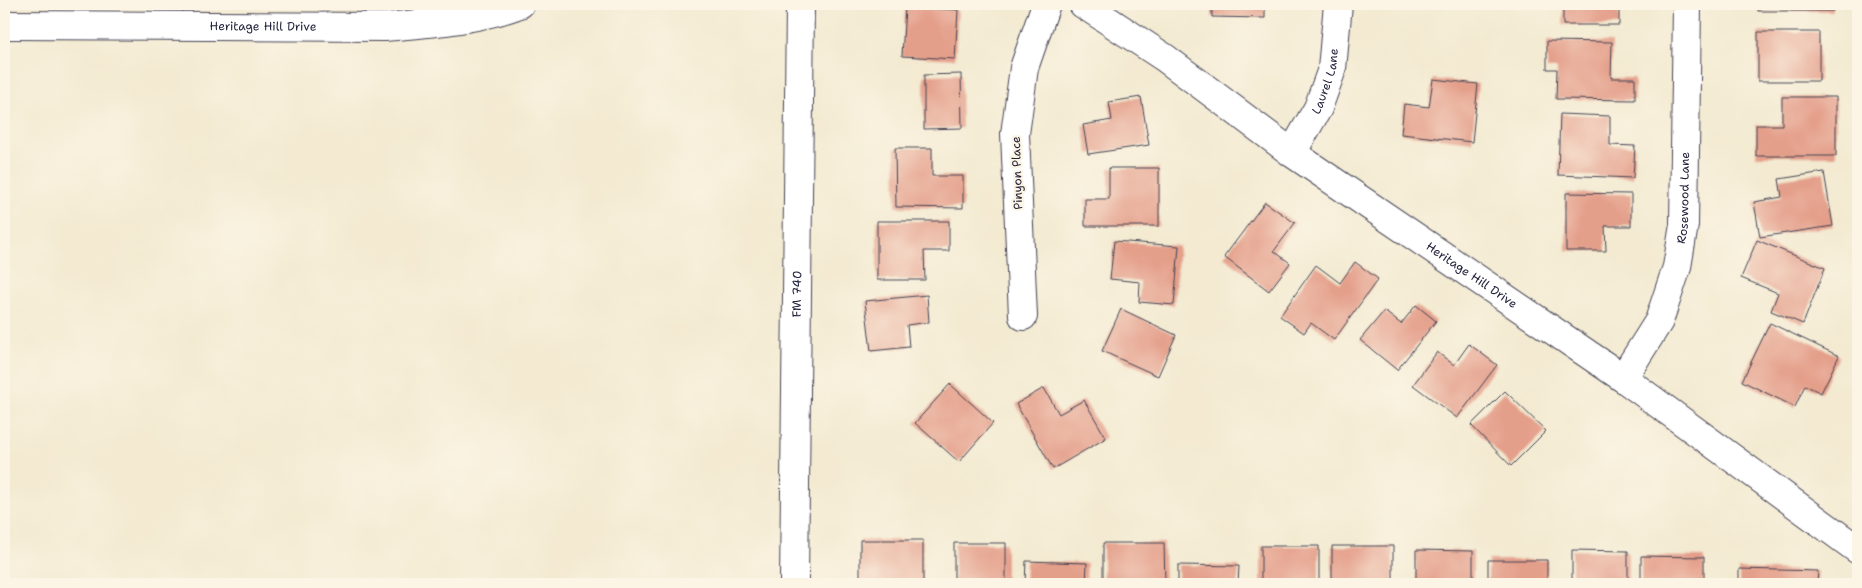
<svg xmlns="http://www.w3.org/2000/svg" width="1862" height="588" font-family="'Shantell Sans',sans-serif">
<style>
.building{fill:#e49f8a}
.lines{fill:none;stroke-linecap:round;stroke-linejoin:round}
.minor-casing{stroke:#414052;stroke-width:30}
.major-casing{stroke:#414052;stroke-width:30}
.minor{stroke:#fff;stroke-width:28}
.major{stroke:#fff;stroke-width:28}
.labels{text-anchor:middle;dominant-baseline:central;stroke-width:4.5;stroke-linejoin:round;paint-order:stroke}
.street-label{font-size:12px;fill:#22223b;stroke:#fcf5e5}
</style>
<rect width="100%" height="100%" fill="#fcf5e5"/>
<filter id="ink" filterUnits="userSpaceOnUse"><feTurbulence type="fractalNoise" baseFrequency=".02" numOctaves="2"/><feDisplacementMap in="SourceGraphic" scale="10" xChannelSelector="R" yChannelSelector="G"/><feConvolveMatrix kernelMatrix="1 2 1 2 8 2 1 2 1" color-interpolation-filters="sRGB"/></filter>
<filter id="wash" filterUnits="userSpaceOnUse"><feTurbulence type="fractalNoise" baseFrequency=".0096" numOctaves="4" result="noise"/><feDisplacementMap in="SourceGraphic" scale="20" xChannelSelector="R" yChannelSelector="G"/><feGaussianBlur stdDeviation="1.12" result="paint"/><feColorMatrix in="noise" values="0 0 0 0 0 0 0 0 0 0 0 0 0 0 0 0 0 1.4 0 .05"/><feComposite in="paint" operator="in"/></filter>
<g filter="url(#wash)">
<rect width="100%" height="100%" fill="#f3ead1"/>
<g id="blocks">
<path class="building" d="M1212 4H1265V18L1212 17Z
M1563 4H1619V25H1563Z
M1758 4H1833V11H1758Z
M905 7 958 10 955 59 902 56Z
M1758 32H1819V81H1758Z
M1547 41 1612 42 1611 78H1635V100L1556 99 1557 69H1547Z
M961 74 962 128 924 129V75Z
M1433 79 1478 84 1472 142 1401 134 1404 104 1429 107Z
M1141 97 1149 145 1088 154 1083 125 1112 120 1109 102Z
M1782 97H1836V156H1756V125H1782Z
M1560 114 1610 116V145L1635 146 1633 178 1558 175Z
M895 148H932V176H963V208L896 207Z
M1109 168H1159V226H1085V199H1109Z
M1824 172 1833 226 1760 237 1754 202 1782 197 1779 179Z
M1566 193 1631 194V226H1605L1606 251H1566Z
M1265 202 1295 223 1274 251 1290 263 1269 291 1224 257Z
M877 221H949V251H924L925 280H877Z
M1757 240 1825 268 1803 324 1771 311 1778 293 1741 278Z
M1114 241 1179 246 1174 305 1139 302 1140 282 1110 279Z
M1355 262 1378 279 1334 340 1311 323 1304 333 1280 316 1316 265 1340 283Z
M927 295 929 322 907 325 909 347 871 351 865 301Z
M1416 305 1436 321 1397 370 1360 340 1384 311 1401 324Z
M1121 309 1176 335 1158 376 1102 351Z
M1770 323 1839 356 1821 393 1805 385 1795 407 1742 381Z
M1469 344 1497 365 1457 418 1413 385 1437 352 1454 365Z
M950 384 993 423 959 462 915 423Z
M1044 388 1059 414 1084 400 1106 438 1053 469 1016 404Z
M1505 391 1546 431 1511 466 1471 425Z
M860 540H923V583L860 584Z
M954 543H1006V584H954Z
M1103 543H1164L1165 584H1127L1126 579H1103Z
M1261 546H1319V584H1283V582H1261Z
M1332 546H1393V584H1332Z
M1416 550 1473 551V584L1416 583Z
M1572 550 1628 551V584H1572Z
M1641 556 1704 557V584H1641Z
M1488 560H1547V584H1488Z
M1026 561 1087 563 1086 584H1025Z
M1178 565 1239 566 1238 584H1178Z
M1739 569 1818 571 1817 584H1739Z"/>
</g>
</g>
<g filter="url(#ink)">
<use href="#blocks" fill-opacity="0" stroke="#414052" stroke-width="1"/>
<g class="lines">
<g class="minor-casing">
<g id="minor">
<path id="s1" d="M1083 4 1165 58 1292 153 1623 378 1858 550"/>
<path id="s2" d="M4 25 385 27C430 23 477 20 520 4"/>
<path id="s3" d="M1292 153 1318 108 1332 69 1338 4"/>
<path d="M1023 316 1015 134 1024 68 1046 4"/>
<path id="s4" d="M1623 378 1659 321 1677 267 1684 225 1687 4"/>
</g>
</g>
<g class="major-casing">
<g id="major">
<path id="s5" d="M794 584 800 4"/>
</g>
</g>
<use href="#minor" class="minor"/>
<use href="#major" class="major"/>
</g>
</g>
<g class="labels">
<g class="street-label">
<text stroke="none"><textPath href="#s2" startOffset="259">Heritage Hill Drive</textPath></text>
<text stroke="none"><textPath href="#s3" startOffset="80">Laurel Lane</textPath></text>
<text transform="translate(1017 173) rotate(-92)">Pinyon Place</text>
<text stroke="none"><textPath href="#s4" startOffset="194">Rosewood Lane</textPath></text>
<text stroke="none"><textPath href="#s1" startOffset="474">Heritage Hill Drive</textPath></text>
<text stroke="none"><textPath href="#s5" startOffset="290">FM 740</textPath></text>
</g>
</g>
<rect width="1862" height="588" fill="none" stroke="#fcf5e5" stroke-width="20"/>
</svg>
